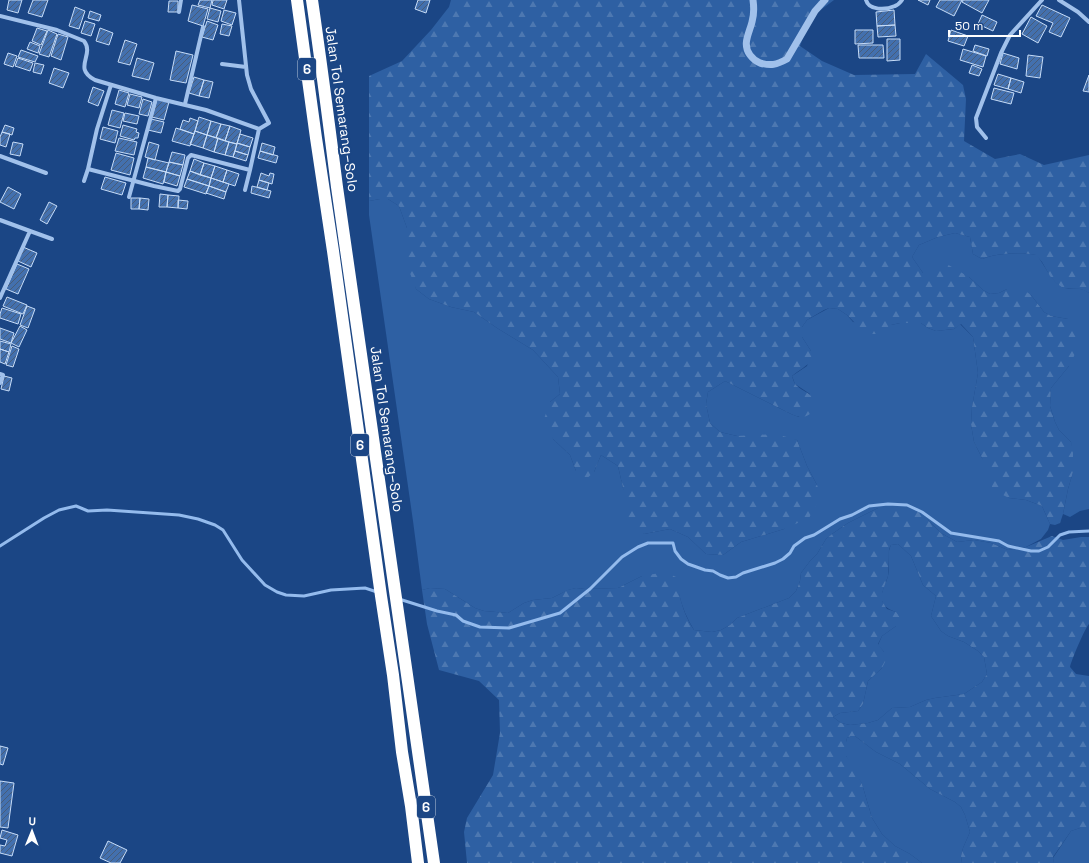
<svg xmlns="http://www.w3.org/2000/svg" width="1089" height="863" font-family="'Space Grotesk',sans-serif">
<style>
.grass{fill:#2e60a3}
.forest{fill:url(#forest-firs);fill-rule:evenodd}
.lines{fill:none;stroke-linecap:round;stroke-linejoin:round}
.stream{stroke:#94bbed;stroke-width:3}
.building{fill:url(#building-hatch);stroke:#c6dcf8}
.minor{stroke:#a1c1eb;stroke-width:4}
.tertiary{stroke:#a1c1eb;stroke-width:7}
.motorway{stroke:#fff;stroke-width:12}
.labels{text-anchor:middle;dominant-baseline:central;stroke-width:4;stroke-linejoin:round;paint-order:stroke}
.shield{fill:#1b4685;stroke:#bbc8da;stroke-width:1}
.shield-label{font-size:13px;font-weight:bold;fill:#fff}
.street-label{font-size:14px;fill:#fff;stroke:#1b4685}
</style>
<defs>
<pattern id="forest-firs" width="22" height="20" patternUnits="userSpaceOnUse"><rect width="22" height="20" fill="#2e60a3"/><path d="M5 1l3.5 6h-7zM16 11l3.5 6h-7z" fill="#4d78b1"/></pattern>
<pattern id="building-hatch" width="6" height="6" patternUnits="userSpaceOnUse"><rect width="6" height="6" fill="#4370ae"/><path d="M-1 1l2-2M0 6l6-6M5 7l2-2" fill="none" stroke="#485c78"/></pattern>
</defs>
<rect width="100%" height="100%" fill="#1b4685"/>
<path class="grass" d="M380 199H388L399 206 407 228V242L416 289 429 299 451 307 474 312 497 328 533 350 558 377 560 394 550 402 553 439 570 455 576 471 594 472 601 455 618 466 623 488 644 534 670 529 688 537 706 554 723 555 741 542 784 529 817 485 807 466 797 440 737 436 720 432 710 423 706 404 708 392 725 381 791 414 799 417 810 394 795 384 792 376 807 366 811 351 802 337V327L807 320 829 308 838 309 847 315 853 322 891 325 900 323H921L928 328 936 331 954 329 960 324 973 337 978 373 972 407 971 424 974 442 982 458 1009 498 1026 500 1042 506 1050 524 1048 530 1041 539 1026 547 1008 550 991 543 974 540 957 542 941 533 928 520 878 508 848 523 832 534 826 539 817 554 810 561 801 573 800 581 796 591 789 598 737 618 730 625 721 630 712 632 694 630C687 619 682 607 679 594L642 576 618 588 585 589 576 588 568 590 552 598 533 600 524 603 508 613 484 611 475 608 445 589 430 588 422 590 413 521 369 215V201Z
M955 233 970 237 973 254 982 259C997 253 1020 252 1037 255 1044 264 1053 285 1065 288 1070 289 1075 288 1080 289 1083 289 1086 291 1089 293V509L1080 511 1070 517 1063 514 1068 489 1073 472 1071 442 1059 430 1055 422 1050 406 1051 388 1069 366 1068 319 1051 316 1044 312 1031 295 1007 289 999 293 990 294 983 290 969 277 923 273 912 257 919 245 938 237Z
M898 544 911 556 923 585 936 596 931 616 941 631 948 636 964 642 978 651 984 657 987 674 982 682 964 694 935 698 926 700 910 707 892 708 878 720 868 723 850 725 841 723 833 717 840 713 858 711 863 704 868 681 882 668 884 652 878 645 882 636 896 626V612C890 610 884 607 882 601 880 592 886 584 888 576 890 566 886 554 891 545Z
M851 736H855L876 752 900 764 930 789 955 802 961 807 965 815 970 832 963 848 961 856 962 863H922L910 854 895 846 882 834 872 818 862 784 846 756V742L847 738Z
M1080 828H1089V863H1054L1053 858 1071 831Z"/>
<path class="forest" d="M451 0H834L810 18 800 46 822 61 854 75 915 74 926 54 963 85 966 99 964 141 995 159 1020 154 1044 165 1089 155V293L1081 289 1063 288 1056 283 1050 276 1042 262 1036 255C1020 252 997 253 982 259L973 254 970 237 955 233 938 237 919 245 912 257 923 273 945 263 969 277 983 290 990 294 999 293 1007 289H1016L1024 290 1031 295 1044 312 1051 316 1068 319 1075 324 1077 333 1079 341 1076 352 1069 366 1051 388 1050 406 1055 422 1059 430 1071 442 1073 451V472L1068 489 1063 514 1060 523 1055 525 1050 524 1042 506 1026 500 1009 498 993 490 982 458 974 442 971 424 972 407 978 373 973 337 961 324 954 329 936 331 928 328 921 323H900L891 325 876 334H866L847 315 838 309 829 308 824 310 807 320 802 327V337L811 351 812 360C806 367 799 370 792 376 793 379 794 383 796 385 807 395 814 391 815 410 806 418 802 419 791 414L725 381 708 392 706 404 710 423 720 432 737 436 776 434 797 440 807 466 817 485 821 496 809 518 784 529 741 542 723 555 706 554 688 537 670 529 644 534 628 521 623 488 618 466 601 455 594 472 584 481 576 471 570 455 553 439 544 419 550 402 560 394 558 377 533 350 497 328 474 312 451 307 429 299 416 289 405 260 407 228 399 206 388 199H380L369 201V76L402 61 431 30 449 7Z
M896 507 914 508 928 520 941 533 957 542 974 540 991 543 1008 550 1026 547 1052 536 1063 540 1081 537H1089V624C1085 628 1071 661 1070 667L1076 674 1089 676V828H1080L1071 831 1053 857 1054 863H962L961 856 963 848 970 832 965 815 961 807 955 802 930 789 900 764 876 752 855 736H851L847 738 846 742V756L850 761 853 764 862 784 872 818 882 834 895 846 910 854 922 863H467L464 832 467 818 493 775 500 733 499 700 479 681 439 670 427 624 422 590 430 588 445 589 475 608 484 611 508 613 524 603 533 600 552 598 560 594 567 590 576 588 585 589 618 588 642 576 666 572 676 577C680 598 682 611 694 630L712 632 721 630 730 625 737 618 789 598 796 591 800 581 801 573 810 561 817 554 826 539 832 534 848 523 878 508ZM898 544 911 556 923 585 936 596 931 616 941 631 948 636 964 642 978 651 984 657 987 674 982 682 964 694 935 698 926 700 910 707 892 708 878 720 868 723 850 725 841 723 833 717 840 713 858 711 863 704 868 681 882 668 886 660 884 652 878 644 882 636 896 626 901 619 896 612 887 609 882 601V593L888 576 889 549 891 545Z"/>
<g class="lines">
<path class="stream" d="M0 546 44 518 59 510 76 506 88 511 107 510 179 515 198 519 215 525 223 530 242 560 265 585 277 592 286 595 304 596 331 590 365 588 377 592
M399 599 437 611 456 615 463 621 480 627 509 628 560 613 590 589 622 557 638 547 648 543H673L675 551 681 559 688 564 705 570 713 571 720 575 728 578 736 577 743 573 775 563 783 559 790 553 794 546 805 538 814 535 840 519 852 515 869 506 888 504 907 505 922 512 951 533 999 541 1008 546 1031 551H1039L1048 547 1060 535 1069 532 1089 531"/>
</g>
<path class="building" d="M9 0H22L18 13 7 10Z
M33 0H48L42 17 28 13Z
M200 0H212L210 8 198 5Z
M213 0H227L224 9 212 5Z
M418 0H430L426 13 415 9Z
M918 0H930L928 5Z
M940 0H962L954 16 936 7Z
M963 0H989L982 13 962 2Z
M169 1H178V12H168Z
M192 5 208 9 203 26 188 21Z
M1042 5 1070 18 1061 37 1049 32 1053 23 1036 16Z
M75 7 85 11 79 29 69 26Z
M210 8 221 11 218 22 207 19Z
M224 10 236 13 232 25 221 21Z
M894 10 895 25 877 26 876 12Z
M90 11 101 15 99 21 88 18Z
M982 15 997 22 993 31 978 24Z
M1031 17 1047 26 1038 43 1022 34Z
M85 21 95 24 91 36 81 33Z
M207 21 218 25 213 40 202 37Z
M222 24 232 26 229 36 220 34Z
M895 25 896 36 878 37 877 26Z
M37 28 47 31 41 45 32 41Z
M100 28 113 33 109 45 96 41Z
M48 30 57 34 49 57 39 54Z
M855 30H873V43L855 44Z
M951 30 968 36 964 46 948 41Z
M58 34 68 37 61 60 51 56Z
M887 39H900V60L887 61Z
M125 40 137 44 130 65 118 62Z
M30 42 40 46 38 53 27 49Z
M858 45H883L884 58H859Z
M975 45 989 49 987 56 973 51Z
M963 49 986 56 983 67 960 60Z
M21 50 38 56 35 62 18 57Z
M176 51 193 55 186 83 170 80Z
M8 53 17 56 13 67 4 64Z
M1003 53 1019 58 1017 69 1000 64Z
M1028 55 1043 57 1040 78 1026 76Z
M18 58 33 63 30 71 15 66Z
M137 58 154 63 149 80 132 76Z
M35 63 44 65 41 74 33 72Z
M972 65 982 69 979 76 969 73Z
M54 68 69 73 63 88 49 83Z
M998 74 1011 78 1008 89 994 85Z
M1089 75V92L1083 91Z
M194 77 204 80 199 96 189 93Z
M1011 78 1024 82 1021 93 1008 89Z
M204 80 213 82 209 98 199 96Z
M93 87 104 91 98 106 88 102Z
M994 88 1014 93 1011 104 991 99Z
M119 90 129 93 125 107 115 104Z
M130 94 142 97 139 108 127 105Z
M143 99 152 102 148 116 139 114Z
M157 99 169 102 164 120 152 117Z
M112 110 124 113 120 128 108 125Z
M125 113 139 116 137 124 123 121Z
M199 117 211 121 207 135 195 131Z
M190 118 198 121 194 134 180 129 183 120 189 122Z
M151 119 164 122 161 133 148 130Z
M211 121 221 124 216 138 207 135Z
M221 124 230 126 225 141 216 138Z
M5 125 14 128 12 135 2 132Z
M123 125 137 129 136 132 139 133 138 138H135L134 140 120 136Z
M230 126 241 130 237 144 225 141Z
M103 127 118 131 115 143 100 139Z
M176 128 194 134 190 146 172 141Z
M195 131 207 135 203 148 190 144Z
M2 132 10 134 6 147 0 145V137Z
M240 134 253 138 250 147 237 143Z
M207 135 218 138 214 152 203 148Z
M119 138 137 142 134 155 115 151Z
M218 138 229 142 225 155 214 152Z
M13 142 23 144 20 156 10 154Z
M149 142 159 145 155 160 145 157Z
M229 142 237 144 233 157 225 155Z
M237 143 250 147 248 155 235 151Z
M262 143 275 147 273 155 260 151Z
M235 151 248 155 246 161 233 157Z
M260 151 278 156 276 163 258 158Z
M172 152 185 155 183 165 169 162Z
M116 153 134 158 130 175 111 170Z
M148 158 169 163 166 172 146 167Z
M194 159 204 163 200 175 190 171Z
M169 162 183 165 180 176 166 172Z
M204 163 215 166 211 178 200 175Z
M215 166 227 170 223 182 211 178Z
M146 167 166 172 163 184 143 178Z
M227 170 239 174 235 186 223 182Z
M190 171 211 178 209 186 187 179Z
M166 172 180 176 177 186 164 182Z
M261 173 269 176 270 173 274 174 272 184 259 180Z
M105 177 126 183 122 195 101 189Z
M211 178 229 184 226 192 209 186Z
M187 179 209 186 206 194 184 187Z
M259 180 269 183 267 190 257 187Z
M209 186 226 192 224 199 206 193Z
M252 186 271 191 269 198 251 193Z
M8 187 21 194 14 209 0 202Z
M160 194 168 195 167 207H159Z
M168 195 179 196 178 208 167 207Z
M131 198H140L139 209H131Z
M140 198 149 199 148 210 139 209Z
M178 200 188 201 187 209 178 208Z
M49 202 57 206 47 224 40 220Z
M23 247 37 253 31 267 18 261Z
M17 264 29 269 18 294 6 289Z
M7 297 27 305 23 314 3 306Z
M27 306 35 309 28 328 20 325Z
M2 308 21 314 18 324 0 318V314Z
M20 326 27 330 19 347 11 343Z
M0 328 14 333 11 343 0 339Z
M0 341 11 344 9 352 0 349Z
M12 346 19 349 13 367 6 365Z
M0 349 9 352 5 364 0 362Z
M4 376 12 378 9 391 1 389Z
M0 746 8 748 3 765 0 764Z
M0 781 14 783 8 828 0 827Z
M2 830 18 835 12 856 0 853V845L5 846 7 840 0 838Z
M108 841 127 850 120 863H111L100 858Z"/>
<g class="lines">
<path class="minor" d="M866 0C869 11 886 10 895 6 898 5 900 3 902 0
M1059 0 1078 12 1089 22
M179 12 181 0
M0 16 57 30 84 41C95 55 72 68 95 80L156 98 206 110 259 129 269 123 251 89 247 75 239 0
M222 64 246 67
M111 85 97 129 88 169 154 186 178 191 180 189 188 158 191 155 250 170 259 129
M185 104 203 27
M986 138 977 127 976 118 1001 53 1010 35 1042 0
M0 156 46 173
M84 181 88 169
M245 190 250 170
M129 197 156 98
M0 220 30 231 0 298
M30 231 52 239
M0 374 3 375 0 383"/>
<path class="tertiary" d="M753 0C754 7 754 15 752 22 749 34 742 44 750 55 753 59 755 61 760 63 771 66 776 65 787 59L815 11 825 0"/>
<path class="motorway" d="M297 0 316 138 333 251 381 596 393 675 402 752 411 806 418 863
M312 0C321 62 329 124 337 187 370 412 403 637 434 863"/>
</g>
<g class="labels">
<g class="shield">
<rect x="298" y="58" width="18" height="22" rx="3"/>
<rect x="351" y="434" width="18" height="22" rx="3"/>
<rect x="417" y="796" width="18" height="22" rx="3"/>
</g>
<g class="shield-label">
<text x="307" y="69">6</text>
<text x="360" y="445">6</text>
<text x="426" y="807">6</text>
</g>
<g class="street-label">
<text transform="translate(342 109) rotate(82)">Jalan Tol Semarang–Solo</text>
<text transform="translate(387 429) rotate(82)">Jalan Tol Semarang–Solo</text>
</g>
</g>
<g transform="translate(32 831) rotate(1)" stroke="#1b4685" stroke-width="3" paint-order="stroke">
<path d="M0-3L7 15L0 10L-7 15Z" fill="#ffffff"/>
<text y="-6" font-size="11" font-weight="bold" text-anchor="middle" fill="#ffffff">U</text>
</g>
<path d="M949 30v6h71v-6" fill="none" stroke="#ffffff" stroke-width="2"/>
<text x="955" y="30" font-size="12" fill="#ffffff" stroke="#1b4685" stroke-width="3" paint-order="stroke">50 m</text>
</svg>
